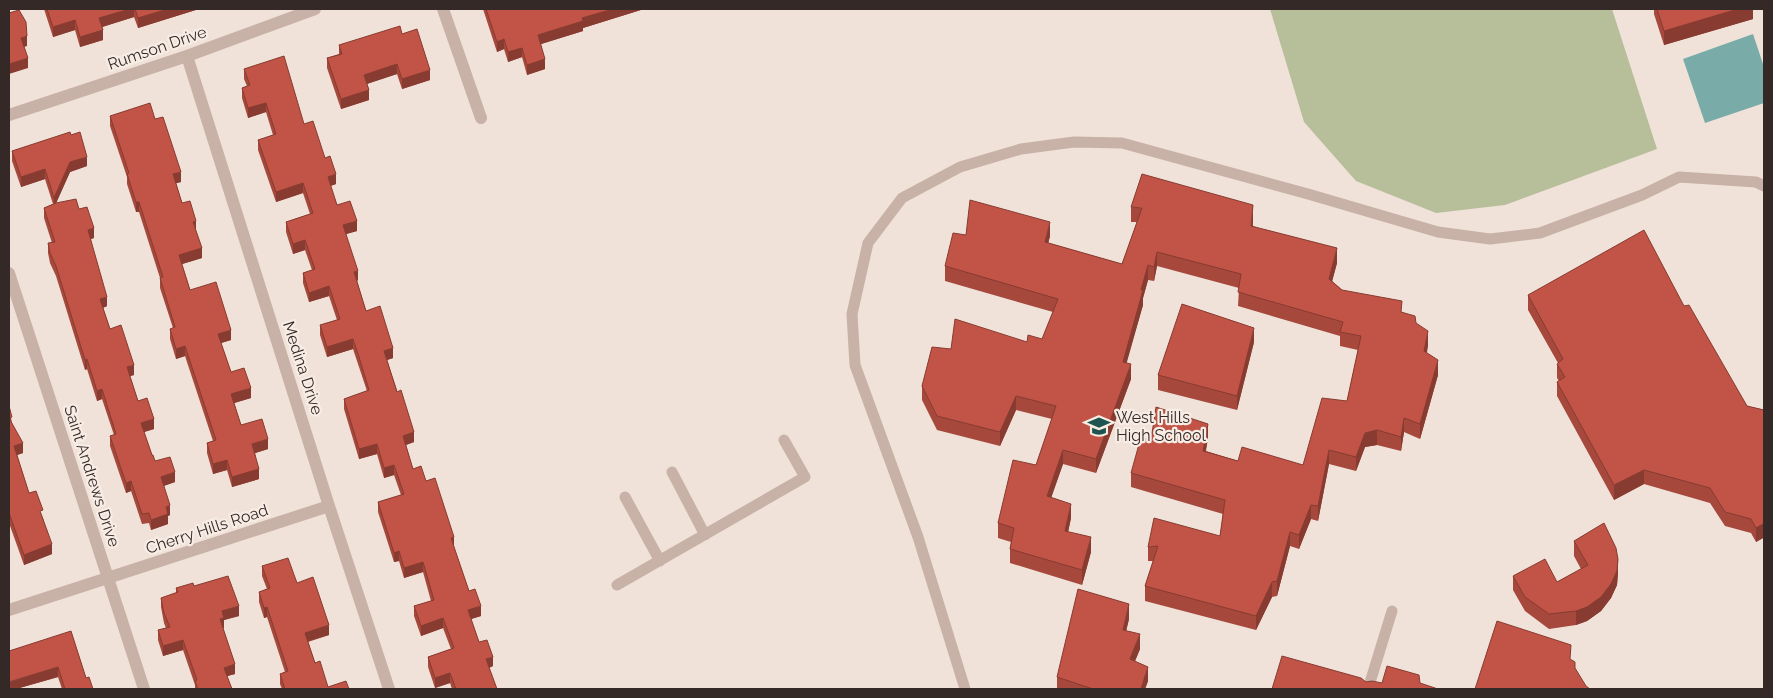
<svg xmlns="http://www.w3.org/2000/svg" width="1773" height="698" font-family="Raleway,sans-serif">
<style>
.green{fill:#b7be9a}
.water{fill:#79aca8}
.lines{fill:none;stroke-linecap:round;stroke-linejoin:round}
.service{stroke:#c8b1a6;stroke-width:11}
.minor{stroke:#c8b1a6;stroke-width:12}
.wall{fill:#a6483c}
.shaded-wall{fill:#873b31}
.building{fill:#c15446;stroke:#873b31}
.labels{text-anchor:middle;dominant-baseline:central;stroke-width:4.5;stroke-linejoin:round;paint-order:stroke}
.street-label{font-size:16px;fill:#342927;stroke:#f8ede5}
.poi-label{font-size:16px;fill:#342927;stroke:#f8ede5;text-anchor:start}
</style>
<rect width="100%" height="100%" fill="#f0e2d9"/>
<path class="green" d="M1270 9H1612L1657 149 1505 205 1436 213 1356 181 1304 122Z"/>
<path class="water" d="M1753 34 1764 67V103L1705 123 1683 59Z"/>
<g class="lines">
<path class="service" d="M672 472 705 535
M625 497 660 561
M617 585 805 477 784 440
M965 689 918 537 855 365 852 314 868 243 902 198 960 167 1021 149 1074 142 1122 143 1308 194 1438 232 1490 239 1540 233 1642 195 1679 177 1756 182 1764 186
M1368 689 1392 611"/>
<path class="minor" d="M443 9 481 118
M187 56 329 506 389 689
M9 115 187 56 315 9
M9 273 144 689
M9 610 329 506"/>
</g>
<path class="wall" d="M44 9H199L138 28 134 17 102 27 103 40 80 47 75 30 53 37Z
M483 9H644L583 28V31L541 44 545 69 527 75 522 57 508 62 504 49 497 52Z
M1654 9H1753V19L1664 45 1654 14Z
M402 34 430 80 402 89 397 74 366 84 369 100 341 109 327 68V58L339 54V45Z
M244 69 304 124 325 158 336 184 330 186 337 205 357 231 346 234 358 280 357 281 366 311 393 358 387 360 414 442 406 445 413 469 426 481 454 547 469 591 481 616 471 619 479 642 493 666 489 668 497 689H452L450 683 435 688 428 667V657L451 649 443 628 421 636 414 616V606L431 601 423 572 404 578 399 561 394 562 378 512V502L401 495 394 475 384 478 377 454 359 459 344 409V399L367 391 353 349 327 357 320 335V325L337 320 329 296 309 302 303 283V273L312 270 305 250 293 254 286 232V222L310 214 303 193 276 202 258 150V140L273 135 266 112 248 118 242 98V88L247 86 244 79Z
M110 116 155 119 181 182 176 183 182 203 196 231 202 258 182 264 190 290 231 340 221 343 231 372 251 398 234 403 241 425 268 449 255 453 259 479 232 487 227 470 213 474 207 453V443L213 441 185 356 176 359 170 339V329L173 328 160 288V278L139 212H136L127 184V177L110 126Z
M71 135 87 166 70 172 56 203 79 209 94 238 90 239 107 306 103 308 110 329 134 375 130 376 138 401 154 429 144 432 152 455 155 461 175 482 163 486 170 515 168 516V524L151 530 149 523 142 524 131 491 126 493 110 446V436L114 435 102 399 97 401 87 369 85 370 56 276 50 263 48 253V243H52L44 218V208L53 204 45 179 21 187 12 161V151Z
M1131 207 1253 219V226L1337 263 1332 281 1342 290 1402 312 1416 323 1428 345 1427 353 1438 375 1420 439 1404 432 1401 451 1377 445 1365 447 1356 471 1329 464 1318 521 1311 519 1299 549 1290 546 1277 596 1272 597 1256 630 1145 601V586L1153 561H1148V547L1220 536 1223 514 1131 487V473L1151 440 1208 438 1206 451 1238 461 1303 465 1347 401 1358 350 1340 346V336L1238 306 1239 288 1157 266 1154 281 1148 280 1143 298V305L1126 363 1131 379 1096 473 1063 464 1051 497 1071 518 1068 532 1091 552 1082 585 1010 563V549L1011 542 998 538V523L1036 465 1052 419 1016 410 1000 446 937 430 922 400V386L951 349 1027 342 1042 339 1053 312 945 281V266L966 235 1050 236 1048 243 1122 264 1137 222H1131Z
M1528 295 1684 306 1747 406 1764 410V539L1763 538 1756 542 1751 533 1725 526 1710 503 1644 484 1614 500 1557 396V382L1559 381 1557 378V364L1558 363 1528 310Z
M1254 342 1237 410 1158 390V375Z
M9 406 12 423 23 453 17 455 29 493 43 518 52 554 24 565 9 523Z
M1574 541 1618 573 1617 585 1611 598 1601 611 1587 621 1576 625 1549 629 1525 611 1513 590V576L1557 582 1581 569 1574 556Z
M262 566 297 583 329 635 308 642 315 663 328 687 349 689H282L280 684V674L285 672 267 617 264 618 259 602V592L267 589 262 576Z
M194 586 239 616 224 620V628H223L235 674 227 676 232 689H195V685L183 650 163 656 158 640V630L166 628 164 623 161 607V598L176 593V588Z
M1129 619 1126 631 1140 649 1135 661 1148 681 1145 689H1057V677Z
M71 631 86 678 93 689H62L58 677 16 689H9Z"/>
<path class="shaded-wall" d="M130 9H134V17L99 28V18Z
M168 9H199L138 28V18Z
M613 9H644L583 28V31L538 45V35L582 18Z
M1738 9H1753V19L1664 45V31Z
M75 20V30L53 37V27Z
M103 30V40L80 47V37Z
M27 36V46L21 48V38Z
M504 39V49L497 52V42Z
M522 48V57L508 62V52Z
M28 58V68L9 74V64Z
M545 59V69L527 75V65Z
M397 64V74L364 85V75Z
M430 70V80L402 89V79Z
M369 90V100L341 109V99Z
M266 103V112L248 118V108Z
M87 157V166L70 172 54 208V198L70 162Z
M45 169V179L21 187V177Z
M181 172V182L173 184V174Z
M336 174V184L328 187V177Z
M303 183V193L276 202V192Z
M136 202H139V212H136Z
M1253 205V219L1251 240V226Z
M196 221V231L193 222Z
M357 221V231L343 235V225Z
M1050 222V236L1045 257V242Z
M94 228V238L88 240V230Z
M305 240V250L293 254V244Z
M202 248V258L179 265V255Z
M1337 248V263L1329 293V279Z
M1157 252V266L1154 281V267Z
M1148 265V280L1143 298V305L1123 376V362L1141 290Z
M358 271V280L354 282V272Z
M329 286V296L309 302V293Z
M107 297V306L100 309V299Z
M1254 328V342L1237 410V396Z
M231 330V340L218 344V334Z
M1428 331V345L1424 366V351Z
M353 339V349L327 357V347Z
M185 346V356L176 359V349Z
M393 348V358L384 361V351Z
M87 359V369L85 370V360Z
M1438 360V375L1420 439V424Z
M1131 364V379L1096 473V459Z
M134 365V375L127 377V367Z
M251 388V398L231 404V394Z
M102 389V399L97 401V391Z
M1016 396V410L1000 446V432Z
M1404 418V432L1401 451V437Z
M154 419V429L141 433V423Z
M1208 424V438L1203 465V451Z
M1377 430V445L1365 447 1356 471V457L1365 433Z
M414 432V442L403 446V436Z
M268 439V449L252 454V444Z
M23 443V453L14 456V446Z
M377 444V454L359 459V449Z
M1063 450V464L1047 510V496Z
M1329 450V464L1318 521V506Z
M227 460V470L213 474V464Z
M394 465V475L384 478V468Z
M259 469V479L232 487V477Z
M1644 470V484L1614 500V485Z
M175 472V482L161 487V477Z
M131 481V491L126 493V483Z
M1071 504V518L1065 546V531Z
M170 505V515L168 516V524L151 530V520L166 507Z
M1311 505V519L1299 549V535Z
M1763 524V538L1756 542V528Z
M1290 532V546L1277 596V581Z
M454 537V547L451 538Z
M1091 537V552L1082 585V570Z
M52 544V554L24 565V555Z
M399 551V561L394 562V553Z
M1618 559V573L1617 585 1611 598 1601 611 1587 621 1576 625V611Z
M423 562V572L404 578V568Z
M1272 582V597L1256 630V616Z
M1129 604V619L1123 644V630Z
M239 606V616L224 620V628L220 629V619L222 611Z
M481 606V616L468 620V610Z
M267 607V617L264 618V608Z
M443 618V628L421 636V626Z
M329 625V635L305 642V633Z
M1140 634V649L1130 673V659Z
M183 640V650L163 656V646Z
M493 657V666L486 669V659Z
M235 664V674L224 677V668Z
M58 667V677L16 689H9V682Z
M1148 667V681L1145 689H1141Z
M450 673V683L435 688V678Z"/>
<path class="building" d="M47 9H130L99 18 103 30 80 37 75 20 53 27Z
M135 9H168L138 18Z
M486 9H613L582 18 583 21 538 35 545 59 527 65 522 48 508 52 504 39 497 42Z
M1657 9H1738L1664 31Z
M19 10 26 22 27 36 21 38 28 58 9 64V13Z
M400 26 402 34 417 29 430 70 402 79 397 64 364 75 369 90 341 99 327 58 342 54 339 45Z
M284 56 304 124 313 121 325 158 330 156 336 174 328 177 337 205 350 201 357 221 343 225 358 271 354 272 366 311 380 306 393 348 384 351 397 392 401 390 414 432 403 436 413 469 421 466 426 481 435 478 454 537 451 538 469 591 475 589 481 606 468 610 479 642 487 640 493 657 486 659 497 689H456L450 673 435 678 428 657 454 648 443 618 421 626 414 606 434 600 423 562 404 568 399 551 394 553 378 502 404 494 394 465 384 468 377 444 359 449 344 399 369 390 359 357 353 339 327 347 320 325 340 319 329 286 309 293 303 273 315 269 305 240 293 244 286 222 313 213 303 183 276 192 258 140 276 134 266 103 248 108 242 88 250 85 244 69Z
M150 103 155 119 163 117 181 172 173 174 182 203 190 201 196 221 193 222 202 248 179 255 190 290 216 282 231 330 218 334 231 372 244 368 251 388 231 394 241 425 262 419 268 439 252 444 259 469 232 477 227 460 213 464 207 443 216 440 185 346 176 349 170 329 175 327 160 278 163 277 139 202H136L127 174 129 173 110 116Z
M70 132 71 135 80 132 87 157 70 162 54 198 45 169 21 177 12 151Z
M1142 174 1253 205 1251 226 1337 248 1329 279 1342 290 1402 301 1401 312 1415 316 1416 323 1428 331 1424 351 1438 360 1420 424 1404 418 1401 437 1377 430 1365 433 1356 457 1329 450 1318 506 1311 505 1299 535 1290 532 1277 581 1272 582 1256 616 1145 586 1158 546 1148 547 1154 518 1220 536 1225 500 1131 473 1141 437 1151 440 1156 407 1208 424 1203 451 1238 461 1242 447 1303 465 1322 398 1347 401 1361 336 1340 332 1343 322 1238 292 1241 274 1157 252 1154 267 1148 265 1141 290H1143L1123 362 1131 364 1096 459 1063 450 1047 496 1071 504 1065 531 1091 537 1082 570 1010 549 1014 528 998 523 1013 460 1036 465 1056 406 1016 396 1000 432 937 416 922 386 932 347 951 349 955 319 1027 342 1028 335 1042 339 1058 299 945 266 953 233 966 235 970 200 1050 222 1045 242 1122 264 1142 208 1131 207Z
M76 199 79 209 87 207 94 228 88 230 107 297 100 299 110 329 121 325 134 365 127 367 138 401 147 398 154 419 141 423 152 455H153L155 461 170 457 175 472 161 477 170 505 166 507 168 514 151 520 149 513 142 514 131 481 126 483 110 436 116 434 102 389 97 391 87 359 85 360 56 266 50 253 48 243 55 242 44 208 56 203Z
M1644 230 1684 306 1689 305 1747 406 1764 410V525L1763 524 1756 528 1751 519 1725 512 1710 488 1644 470 1614 485 1557 382 1565 377 1557 364 1563 359 1528 295Z
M1182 304 1254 328 1237 396 1158 375Z
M9 406 12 417 9 418 23 443 14 446 29 493 36 491 43 510 40 511 52 544 24 555 9 513Z
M1604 523 1616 548 1618 559 1617 571 1611 584 1601 597 1587 607 1576 611 1549 614 1525 597 1513 576 1545 559 1557 582 1588 565 1574 541Z
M288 558 297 583 313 577 329 625 305 633 315 663 320 661 328 687 346 681 349 689H285L280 674 288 671 267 607 264 608 259 592 270 588 262 566Z
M228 576 239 606 222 611 224 618 220 619 235 664 224 668 232 689H198L195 681 197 680 183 640 163 646 158 630 170 627 164 613 161 598 178 592 176 588 193 583 194 586Z
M1078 589 1129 604 1123 630 1140 634 1130 659 1148 667 1141 689H1093L1057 677Z
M1497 621 1571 645 1570 659 1575 662V668L1586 686 1590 689H1475Z
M71 631 86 678 89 677 93 689H65L58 667 9 682V651Z
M1282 656 1361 678 1366 682 1372 681 1382 683 1387 666 1419 675 1420 683 1438 689H1272Z"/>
<defs>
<g id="school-bare" transform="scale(1.725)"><path d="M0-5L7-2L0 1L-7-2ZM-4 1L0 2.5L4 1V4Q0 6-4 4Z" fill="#1e5450" stroke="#f8ede5" stroke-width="2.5" paint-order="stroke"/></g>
</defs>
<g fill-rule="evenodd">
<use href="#school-bare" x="1099" y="426"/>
</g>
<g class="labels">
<g class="street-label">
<text transform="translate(157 48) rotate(-19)">Rumson Drive</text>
<text transform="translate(303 368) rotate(72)">Medina Drive</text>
<text transform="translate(92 476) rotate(72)">Saint Andrews Drive</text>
<text transform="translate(207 529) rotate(-18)">Cherry Hills Road</text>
</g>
<g class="poi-label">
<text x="1116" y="417">West Hills<tspan x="1116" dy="18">High School</tspan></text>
</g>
</g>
<rect width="1773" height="698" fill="none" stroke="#342927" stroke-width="20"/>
</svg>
